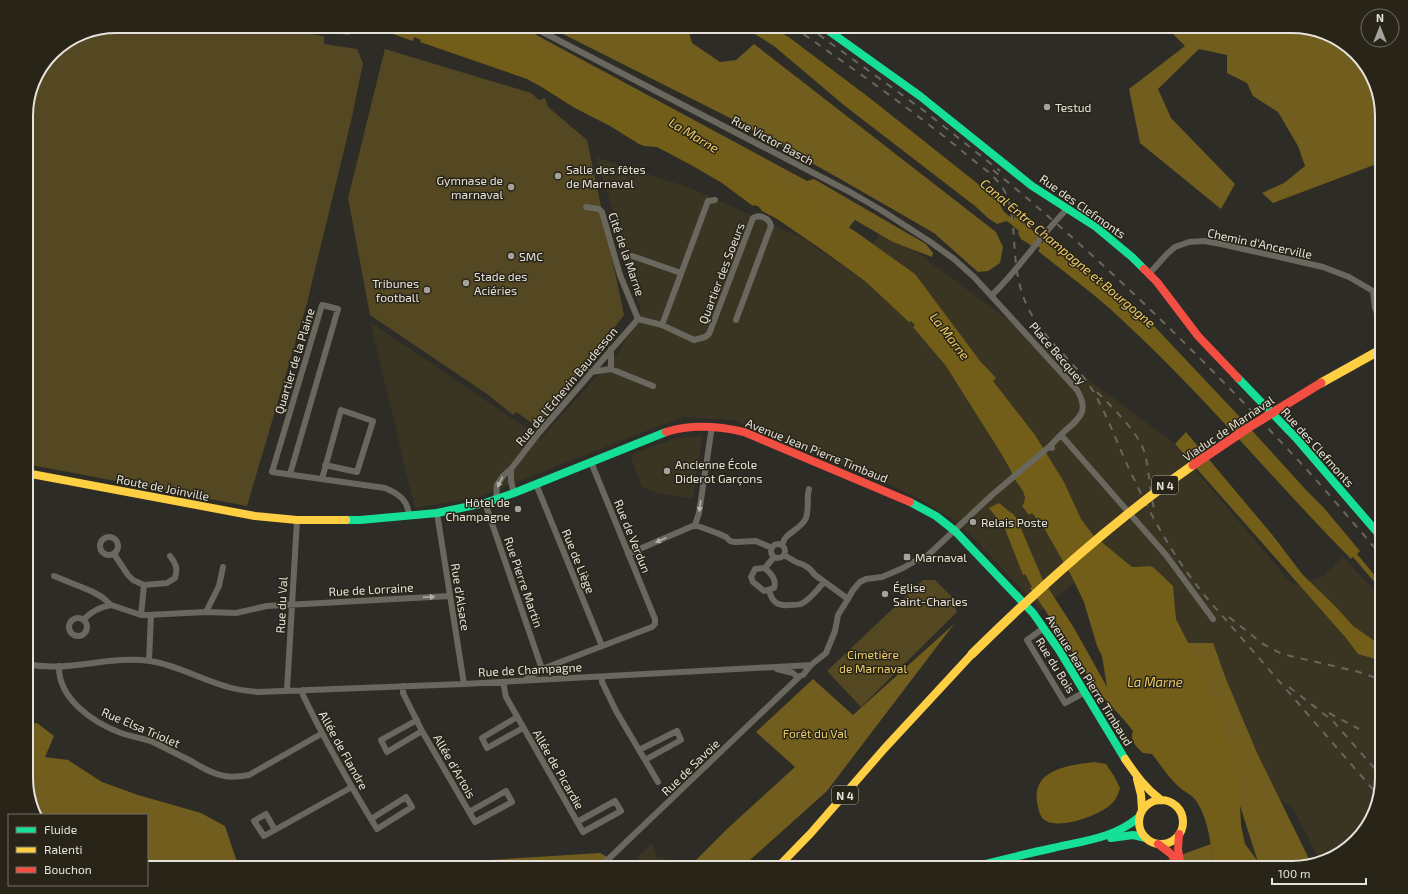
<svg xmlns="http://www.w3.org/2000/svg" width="1408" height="894" font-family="'Exo 2',sans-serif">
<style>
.built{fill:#3a3423}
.green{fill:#544823}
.forest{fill:#715d1d}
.water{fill:#725e19}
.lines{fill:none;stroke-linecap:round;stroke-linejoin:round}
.street{stroke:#6a675e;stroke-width:6}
.fast{stroke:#16e098;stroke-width:8}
.slow{stroke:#ffcf43;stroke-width:8}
.jam{stroke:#f24e42;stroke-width:8}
.rail{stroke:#68665f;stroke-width:2;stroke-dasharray:7 7;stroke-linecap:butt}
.slow-bridge{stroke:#ffcf43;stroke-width:9}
.jam-bridge{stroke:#f24e42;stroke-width:9}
.oneway{fill:#b4b1a9}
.poi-dot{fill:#a5a29c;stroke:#282418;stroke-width:1.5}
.labels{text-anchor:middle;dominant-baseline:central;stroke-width:3;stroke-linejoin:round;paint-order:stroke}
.shield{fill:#282418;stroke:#aca9a0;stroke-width:1}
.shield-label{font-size:11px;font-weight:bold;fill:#e5e2db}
.poi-label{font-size:12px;fill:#e5e2db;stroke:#282418;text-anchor:start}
.street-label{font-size:12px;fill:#e5e2db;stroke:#282418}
.park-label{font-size:12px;fill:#eecd6a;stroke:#282418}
.water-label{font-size:13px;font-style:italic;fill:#edcc6a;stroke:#282418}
.rim{fill:none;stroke:#e5e2db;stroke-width:2}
</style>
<rect width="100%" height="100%" fill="#2e2c26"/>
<path class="built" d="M596 157 693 189 804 239 857 276 883 227 1170 440 1292 584 1298 585 1324 576 1343 557 1382 598V778L1367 828 1337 856 1320 861 1294 810 1233 761 1198 662 1176 619 1173 587 1152 566H1134L1075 582 1041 610 960 524 916 497 868 475 733 420 682 417 476 498 415 508 370 322 541 438 619 352 641 309 630 281 621 250 616 221Z
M702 436 693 499 658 493 642 487 630 455 675 438Z
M652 843 658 858H665L675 868H644L636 858Z"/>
<path class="green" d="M116 26H249L324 36V44L357 49 363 63 352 117 307 303 247 506 26 464V110L35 76 52 52 82 33Z
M385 49 531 93 539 100 545 98 548 107 587 140 624 315 538 427 516 412 513 415 487 394 370 315 348 198Z
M923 580H935L952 597 957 612 861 707 827 671Z"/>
<path class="forest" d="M477 26H522L540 37 807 181 814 179 926 244 933 253 932 257 893 242 855 220 846 231Z
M547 26H687L692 43 720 62 736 60 754 44 996 232 1003 247 1000 263 988 271 978 272 934 233 835 176 738 122Z
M1165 26H1292L1342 41 1370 71 1382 116V162L1273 203 1262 193 1284 183 1305 166 1298 146 1278 112 1253 96 1247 83 1227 73V55L1199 49 1158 89 1171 118 1235 184 1221 209 1140 143 1129 89 1185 46Z
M954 624 827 791 741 868H688L727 829 795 767 756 732 813 679 853 715Z
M1186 643H1213L1226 679 1257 753 1311 863 1292 868H1258L1257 859 1220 743Z
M37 723 54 736 45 757 68 760 102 782 138 795 201 813 225 826 239 868H147V815H36L26 784V725Z
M1211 844 1214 868H1145Z
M600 853 628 868H397L424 864Z"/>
<path class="water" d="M286 26H343L349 35Z
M370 26H501L572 64 592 72 673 111 856 232 915 274 980 361 996 378 993 381 1035 435 1064 482 1081 519 1093 535 1132 567 1150 566 1153 567 1173 586 1176 619 1198 662 1222 724 1239 785 1241 825 1245 844 1257 860 1258 868H1214C1211 846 1209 821 1197 802 1192 794 1184 792 1178 786 1168 777 1160 764 1152 754L1143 753C1137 747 1129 741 1133 731 1122 716 1108 704 1097 689 1074 656 1053 621 1030 588L1032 587 1025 574 1023 575 1005 529 989 508 999 503 1011 513H1012L1020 522 1019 524 1043 580 1074 628 1107 687 1102 656 1097 646 1084 602 1072 577 1044 528 1032 513 1029 515 1022 506 1024 503 1025 497 1023 491 1014 478 1009 467 999 450 946 366 913 327 915 325 911 321 909 322 865 281 818 247 777 219 762 211 759 207 755 205 753 206 722 183 691 165 657 147 644 146 639 144 610 126 573 107 540 86 527 79 420 42 421 40 414 37 413 41Z
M742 26H771L790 38 871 99 997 199 1004 212 1014 220V214L1040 237 1038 239 1042 243 1045 240 1104 284 1155 327 1237 414 1306 490 1324 508 1360 551 1357 554 1382 584V591L1353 557 1351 559C1273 480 1202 393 1120 318 1095 294 1065 273 1038 251L1040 248 1034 243 1032 246 1021 239 1018 233 1019 231 1007 221 997 224 988 218 975 206 845 106 774 46Z
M1186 432 1274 537 1302 574 1336 607 1353 626 1382 646V661L1358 654 1346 638 1175 444Z
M1094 762 1106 764 1114 776 1120 788C1118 795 1115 802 1109 806 1097 816 1057 831 1043 819 1039 814 1038 807 1037 802 1032 769 1070 765 1094 762Z"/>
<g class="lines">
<path class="street" d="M531 26 850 192 881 210 929 241 954 259 974 277 1077 390C1089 410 1081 417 1066 430 1060 435 1055 441 1050 446L1052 448
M586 207 599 209 602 212 620 275 638 319
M632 256 681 273
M1149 274 1167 254 1175 247 1189 242 1204 241 1221 244 1323 267 1349 277 1373 291 1382 293
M1373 291 1375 308 1382 327
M992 295C1019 269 1040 236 1067 209
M638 319 662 325 694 340 705 337 709 334 753 218C760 214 769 218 771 226L736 320
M662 325 708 201 715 200
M611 349V369L653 386
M591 372 611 369
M1061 435 1166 555 1213 619
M511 469V481L514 493
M290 474 338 309 322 305 272 472 385 488C399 494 408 500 409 516
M322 479 341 410 373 421 357 472 325 465
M536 484 602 646
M496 499 497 485 503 476 511 469 538 434 638 319
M485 503 542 669
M437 513 464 684
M695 525 699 513 712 426
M100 546a9 9 0 1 1 18 0a9 9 0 1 1-18 0Z
M771 551a7 7 0 1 1 14 0a7 7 0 1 1-14 0Z
M782 545C783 543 784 539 786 537 792 531 800 528 805 520 810 512 806 498 809 489
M114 554 128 575 133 580 144 585
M628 554 695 525 717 533 726 537 730 541 735 542 756 541 772 548
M784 555 796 562 804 565 810 569 815 575 848 599
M765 568C771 574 777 579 774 588L764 591 753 582 751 577 755 569 765 568 774 557
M54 576 91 591 102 597 111 605 141 615H147L206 612 236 613 267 606 450 596
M769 590C772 602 777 606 789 605 792 605 798 605 801 604 810 600 818 589 824 582
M206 612 219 586 223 567
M141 615 144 585 167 583 175 578C178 568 176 564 170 556
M69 627a9 9 0 1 1 18 0a9 9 0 1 1-18 0Z
M84 619C92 611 100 607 111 605
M1044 628 1027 640 1065 703 1085 692
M149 661 151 615
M26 664C68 673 108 655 150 661 177 665 202 680 228 687 238 690 247 691 258 692L464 684 811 665
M59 666C58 699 94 723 121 733 132 737 143 738 153 742 165 748 177 754 189 760 200 766 211 774 225 776 233 778 241 776 249 775L321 734
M777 669 793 673 797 677 803 675 811 665 826 653 835 631 838 615 848 599 853 590 860 582 866 579 882 577 903 568 915 561 925 558 992 495 1050 446
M602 677V682L616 711 658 782
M525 680 542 669 652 627 655 624V619L591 462
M503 682 506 697 583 832 621 811 615 801 577 822
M403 686V693L422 731 387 752 381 740 417 720
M287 690 297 520
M303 690V695C325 741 350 785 377 829L412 807 406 797 371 819
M517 717 482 738 487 748 523 728
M422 731 475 822 512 802 506 791 469 812
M639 750 677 731 681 740 645 760
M275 830 266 814 254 821 264 836 352 787
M599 868 799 677"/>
<path class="fast" d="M822 26 920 96 1032 186 1096 227 1132 257 1144 269
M1238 378 1296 438 1382 538
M910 502 936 516 955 531 1033 613 1059 650 1125 759
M346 520H360L437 513 485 503 514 493 666 432
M1111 838 1133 835 1146 838
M969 868C997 861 1025 854 1053 848 1083 841 1115 838 1139 817"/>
<path class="slow" d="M26 473 255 516 297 520H346
M1125 759C1136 775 1145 788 1161 800
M1137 779 1141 795 1142 810
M1139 822a22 22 0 1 1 44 0a22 22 0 1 1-44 0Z
M777 868 811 833 884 749 972 654"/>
<path class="jam" d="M1144 269 1157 282 1198 336 1238 378
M666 432C692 424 718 426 744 432L910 502
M1179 834 1178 849 1181 868
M1158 844 1170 853 1180 865"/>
<path class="rail" d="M792 26C849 66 907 106 961 150 974 162 992 172 1002 187 1010 198 1011 212 1013 225 1015 250 1015 278 1025 301 1039 337 1074 359 1093 391 1110 420 1120 452 1135 481 1154 522 1177 562 1206 597L1377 794
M807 26 927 113 1000 171
M993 170C1101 258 1201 356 1296 458 1326 490 1353 523 1382 556
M1097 392C1111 406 1138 432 1144 451 1150 470 1149 492 1155 512
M1229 617 1263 644 1282 654 1359 672 1382 680
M1289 687 1333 721 1382 777
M1329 713 1359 729"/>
<path class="slow-bridge" d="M1321 383 1382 349
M972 654C1041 586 1113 521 1193 465"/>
<path class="jam-bridge" d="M1193 465 1251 426 1321 383"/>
</g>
<defs><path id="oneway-solid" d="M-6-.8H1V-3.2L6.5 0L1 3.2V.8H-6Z"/></defs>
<g class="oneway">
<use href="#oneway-solid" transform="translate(500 482) rotate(116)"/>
<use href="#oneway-solid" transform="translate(700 506) rotate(98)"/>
<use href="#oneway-solid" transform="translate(661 540) rotate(156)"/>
<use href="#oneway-solid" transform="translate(429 597) rotate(-3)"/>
</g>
<g class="poi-dot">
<circle cx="1047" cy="107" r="4"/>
<circle cx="558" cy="176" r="4"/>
<circle cx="511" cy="187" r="4"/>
<circle cx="511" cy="256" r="4"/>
<circle cx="466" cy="283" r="4"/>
<circle cx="427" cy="290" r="4"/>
<circle cx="667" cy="471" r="4"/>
<circle cx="518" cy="509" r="4"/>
<circle cx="973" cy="522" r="4"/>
<rect x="903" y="553" width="8" height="8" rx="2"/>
<circle cx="885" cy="594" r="4"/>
</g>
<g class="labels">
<g class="shield">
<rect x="1152" y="476" width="26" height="18" rx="3"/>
<rect x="832" y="786" width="26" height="18" rx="3"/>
</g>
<g class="shield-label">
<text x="1165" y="485">N 4</text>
<text x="845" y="795">N 4</text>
</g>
<g class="poi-label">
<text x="1055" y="107">Testud</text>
<text x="566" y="169">Salle des fêtes<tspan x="566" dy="14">de Marnaval</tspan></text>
<text x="503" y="180" text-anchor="end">Gymnase de<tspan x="503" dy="14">marnaval</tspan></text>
<text x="519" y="256">SMC</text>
<text x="474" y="276">Stade des<tspan x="474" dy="14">Aciéries</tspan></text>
<text x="419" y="283" text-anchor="end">Tribunes<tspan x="419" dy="14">football</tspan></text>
<text x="675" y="464">Ancienne École<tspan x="675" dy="14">Diderot Garçons</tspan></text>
<text x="510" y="502" text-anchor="end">Hôtel de<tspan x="510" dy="14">Champagne</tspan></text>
<text x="981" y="522">Relais Poste</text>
<text x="915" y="557">Marnaval</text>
<text x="893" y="587">Église<tspan x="893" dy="14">Saint-Charles</tspan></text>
</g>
<g class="street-label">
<text transform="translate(773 140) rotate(28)">Rue Victor Basch</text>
<text transform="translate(1083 206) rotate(35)">Rue des Clefmonts</text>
<text transform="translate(1260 243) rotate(12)">Chemin d'Ancerville</text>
<text transform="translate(627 254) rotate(71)">Cité de la Marne</text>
<text transform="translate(721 273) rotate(-69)">Quartier des Soeurs</text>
<text transform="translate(1058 353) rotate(49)">Place Becquey</text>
<text transform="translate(294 361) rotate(-73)">Quartier de la Plaine</text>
<text transform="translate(566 386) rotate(-50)">Rue de l'Echevin Baudesson</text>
<text transform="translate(1228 428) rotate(-34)">Viaduc de Marnaval</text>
<text transform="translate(1318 447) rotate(48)">Rue des Clefmonts</text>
<text transform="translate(817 450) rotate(22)">Avenue Jean Pierre Timbaud</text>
<text transform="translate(163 487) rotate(11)">Route de Joinville</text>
<text transform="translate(633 536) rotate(68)">Rue de Verdun</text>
<text transform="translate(579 561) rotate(68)">Rue de Liège</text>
<text transform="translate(524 582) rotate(71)">Rue Pierre Martin</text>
<text transform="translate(371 589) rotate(-3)">Rue de Lorraine</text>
<text transform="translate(461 597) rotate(81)">Rue d'Alsace</text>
<text transform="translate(281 605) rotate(-87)">Rue du Val</text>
<text transform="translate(1056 665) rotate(58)">Rue du Bois</text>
<text transform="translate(530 669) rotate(-3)">Rue de Champagne</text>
<text transform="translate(1090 680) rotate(58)">Avenue Jean Pierre Timbaud</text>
<text transform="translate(141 727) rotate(23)">Rue Elsa Triolet</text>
<text transform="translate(344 750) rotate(61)">Allée de Flandre</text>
<text transform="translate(455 766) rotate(60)">Allée d'Artois</text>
<text transform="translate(690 767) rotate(-44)">Rue de Savoie</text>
<text transform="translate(559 769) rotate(60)">Allée de Picardie</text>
</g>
<g class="park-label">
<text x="873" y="654">Cimetière<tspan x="873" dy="14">de Marnaval</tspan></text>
<text x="815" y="733">Forêt du Val</text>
</g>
<g class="water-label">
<text transform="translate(694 135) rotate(31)">La Marne</text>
<text transform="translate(1068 253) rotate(40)">Canal Entre Champagne et Bourgogne</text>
<text transform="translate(950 336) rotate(52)">La Marne</text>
<text x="1155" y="682">La Marne</text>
</g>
</g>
<path d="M0 0H1408V894H0ZM116 33H1292A83 83 0 0 1 1375 116V778A83 83 0 0 1 1292 861H116A83 83 0 0 1 33 778V116A83 83 0 0 1 116 33Z" fill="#282418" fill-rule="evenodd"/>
<path class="rim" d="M116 33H1292A83 83 0 0 1 1375 116V778A83 83 0 0 1 1292 861H116A83 83 0 0 1 33 778V116A83 83 0 0 1 116 33Z"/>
<rect x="8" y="814" width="140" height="72" fill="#282418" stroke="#747066"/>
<rect x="16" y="827" width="20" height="6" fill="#16e098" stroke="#747066"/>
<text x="44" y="834" font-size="12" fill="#e5e2db">Fluide</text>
<rect x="16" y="847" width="20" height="6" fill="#ffcf43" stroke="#747066"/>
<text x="44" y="854" font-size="12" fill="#e5e2db">Ralenti</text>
<rect x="16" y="867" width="20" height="6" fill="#f24e42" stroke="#747066"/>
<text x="44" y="874" font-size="12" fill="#e5e2db">Bouchon</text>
<g transform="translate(1380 28)"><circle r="19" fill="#282418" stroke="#747066"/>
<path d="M0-3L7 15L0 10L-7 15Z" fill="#a5a29c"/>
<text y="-6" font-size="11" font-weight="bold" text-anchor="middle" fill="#e5e2db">N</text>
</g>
<path d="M1272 878v6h94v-6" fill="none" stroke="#e5e2db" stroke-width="2"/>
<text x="1278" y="878" font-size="12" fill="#e5e2db" stroke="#282418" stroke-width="3" paint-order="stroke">100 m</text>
</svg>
